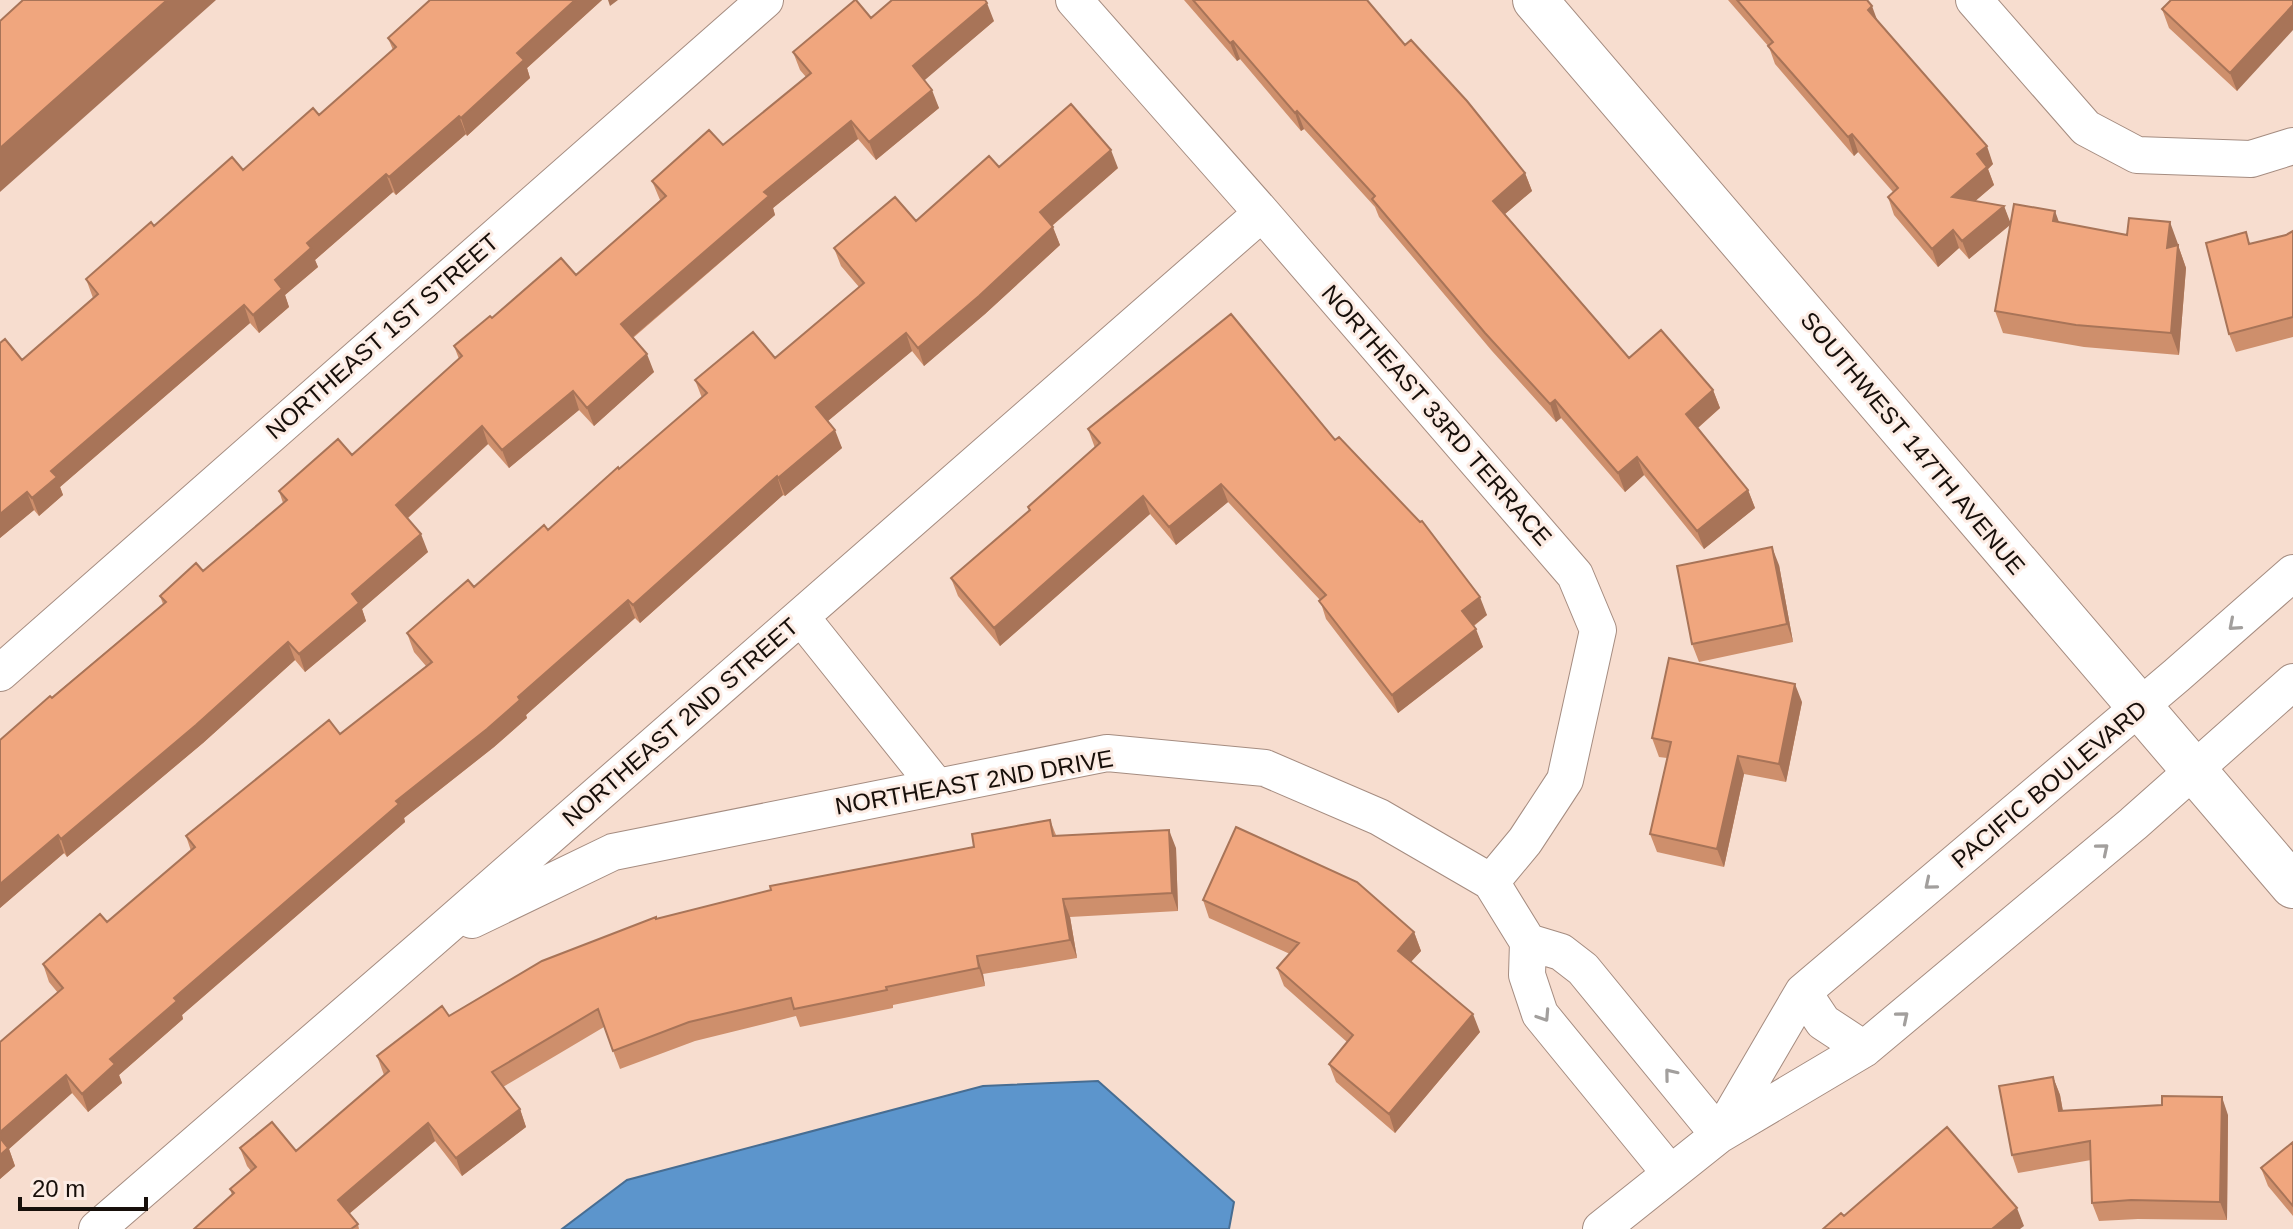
<svg xmlns="http://www.w3.org/2000/svg" width="2293" height="1229" font-family="Helvetica,sans-serif">
<style>
.water{fill:#5c95cc;stroke:#476d92;stroke-width:2}
.lines{fill:none;stroke-linecap:round;stroke-linejoin:round}
.street-casing{stroke:#a58c80;stroke-width:38}
.secondary-casing{stroke:#a58c80;stroke-width:46}
.street{stroke:#fff;stroke-width:36}
.secondary{stroke:#fff;stroke-width:44}
.wall{fill:#ce8f6c}
.shaded-wall{fill:#a87458}
.building{fill:#f0a67e;stroke:#a87458;stroke-width:2}
.oneway{stroke:#a29f9d}
.labels{text-anchor:middle;dominant-baseline:central;stroke-width:6;stroke-linejoin:round;paint-order:stroke}
.street-label{font-size:24px;fill:#170f0a;stroke:#fcece4}
</style>
<rect width="100%" height="100%" fill="#f7ddcf"/>
<path class="water" d="M1098 1081 1234 1202 1229 1229H562L627 1180 983 1086Z"/>
<g class="lines">
<g class="street-casing">
<path id="street" d="M1074 0 1262 213 1575 575 1598 630 1565 780 1525 841 1491 882
M1974 0 2086 128 2137 155 2251 159 2293 146
M801 617 937 787
M0 673 765 0
M472 920 613 852 1107 753 1265 768 1379 817 1491 882 1528 942 1527 975 1540 1014 1670 1173
M1528 942 1561 952 1583 969 1719 1135
M1803 992 1823 1022 1864 1049
M1720 1134 1803 992 2177 675 2293 573
M97 1229 431 940 1262 213
M1601 1229 1719 1135 1864 1049 2133 824 2293 682"/>
</g>
<g class="secondary-casing">
<path id="secondary" d="M1535 0 2293 886"/>
</g>
<use href="#street" class="street"/>
<use href="#secondary" class="secondary"/>
</g>
<path class="wall" d="M430 0H602L527 68 530 78 467 136 466 134 396 195 393 192 315 260 318 267 285 295 289 307 259 333 250 323 60 487 63 495 39 516 34 510 0 538V343L22 360 93 298 86 279 154 226 243 170 319 115 393 50 388 38Z
M1184 0H1367L1405 45 1525 173 1532 191 1505 214 1629 358 1713 390 1720 408 1698 428 1748 490 1755 508 1704 549 1644 475 1625 492 1561 418 1556 422 1492 351 1379 217 1375 207 1304 129 1301 131 1240 59 1237 61Z
M1728 0H1867L1877 20 1993 164 1988 169 1994 185 1975 201 2004 206 2010 224 2059 222 2178 245 2186 268 2179 355 2084 347 2003 333 1995 311 2010 225 1969 259 1959 248 1938 267 1894 215 1888 197 1893 192 1858 152 1854 156 1775 64 1769 47Z
M2293 0 2237 91 2169 28 2162 9Z
M871 18 994 21 924 80 939 108 876 160 858 139 773 208 775 215 633 338 654 372 594 426 579 410 509 468 488 444 407 519 428 552 362 609 366 621 305 672 295 660 203 743 67 857 64 853 0 908V740L163 604 160 596 203 571 283 503 279 491 352 455 459 359 454 346 492 318 576 275 660 200 652 181 723 145 806 77 800 70 793 52Z
M999 167 1118 168 1052 226 1060 245 985 314 924 366 912 351 828 421 842 448 785 496 783 495 640 623 635 618 526 715 527 718 494 747 404 818 405 822 182 1015 183 1019 119 1075 122 1083 88 1112 72 1093 9 1149 15 1166 0 1179V1042L58 993 49 982 43 964 107 922 191 851 186 836 340 734 426 666 414 652 407 633 474 587 548 530 702 398 695 380 775 358 859 287 841 266 834 248 916 221Z
M2293 231V337L2236 352 2229 334 2246 232 2250 244 2286 235Z
M1088 429 1335 440 1487 615 1474 626 1483 647 1398 713 1326 619 1320 600 1228 502 1176 545 1150 514 1000 646 958 596 951 578 1029 511 1028 507 1095 448Z
M1779 565 1793 642 1699 662 1692 644Z
M1802 702 1786 782 1744 774 1724 867 1657 852 1650 834 1667 758 1659 757 1652 738Z
M1050 820 1056 835 1176 848 1178 911 1070 917 1077 958 983 974 985 986 893 1005V1008L800 1027 796 1016 695 1041 620 1069 604 1027 503 1087 520 1109 526 1127 462 1176 435 1141 349 1214 358 1224 359 1229H194L232 1195 230 1189 251 1171 247 1166 240 1148 296 1151 384 1075 377 1056 449 1016 656 919 974 847Z
M1203 900 1414 932 1421 951 1411 962 1480 1032 1395 1133 1336 1082 1329 1064 1347 1042 1284 986 1277 968 1290 954 1209 918Z
M2053 1077 2060 1095 2063 1111 2228 1115 2227 1220 2138 1219 2099 1221 2092 1203 2091 1160 2018 1173 2012 1155Z
M2293 1142V1216L2268 1186 2261 1168Z"/>
<path class="shaded-wall" d="M167 0H216L0 192V148Z
M575 0H602L527 68 530 78 467 136 461 118 517 53Z
M608 0H618L610 6Z
M987 3 994 21 919 85 913 66Z
M2293 5V30L2237 91 2230 73Z
M1872 6 1879 25 1868 10Z
M1233 41 1240 59 1237 61 1230 43Z
M932 90 939 108 876 160 869 142Z
M1297 111 1304 129 1301 131 1295 113Z
M459 116 466 134 396 195 389 177Z
M851 121 858 139 773 208 775 215 627 342 621 324 764 192Z
M1852 134 1858 152 1854 156 1848 137Z
M1987 146 1993 164 1988 169 1994 185 1959 215 1952 197 1977 154Z
M1111 150 1118 168 1047 230 1040 212Z
M1525 173 1532 191 1499 219 1493 201Z
M386 174 393 192 315 260 318 267 285 295 289 307 259 333 253 315 275 280 307 243Z
M2004 206 2011 224 1969 259 1962 241Z
M2055 211 2063 233 2053 221Z
M2170 222 2178 244 2176 270 2167 248Z
M1053 227 1060 245 985 314 924 366 918 348Z
M1953 230 1959 248 1938 267 1932 249Z
M2178 245 2186 268 2179 355 2171 333Z
M244 305 250 323 60 487 63 495 39 516 32 498 51 471Z
M906 333 912 351 823 425 816 407Z
M647 354 654 372 594 426 587 408Z
M1713 390 1720 408 1693 432 1686 414Z
M573 391 579 410 509 468 502 450Z
M1555 400 1561 418 1556 422 1550 404Z
M482 426 488 444 402 523 396 505Z
M835 430 842 448 785 496 778 478Z
M1637 457 1644 475 1625 492 1618 473Z
M777 476 783 495 640 623 633 605Z
M1221 484 1228 502 1176 545 1169 527Z
M1748 490 1755 508 1704 549 1697 531Z
M27 492 34 510 0 538V514Z
M1143 496 1150 514 1000 646 994 628Z
M421 534 428 552 362 609 366 621 305 672 299 654 352 594Z
M1772 547 1779 565 1793 642 1787 624Z
M1480 597 1487 615 1469 629 1462 611Z
M628 600 635 618 526 715 527 718 494 747 404 818 405 822 182 1015 183 1019 119 1075 122 1083 88 1112 82 1094 110 1059 174 998 396 801 518 697Z
M1476 629 1483 647 1398 713 1392 695Z
M288 642 295 660 203 743 67 857 61 839Z
M1795 684 1802 702 1786 782 1779 764Z
M1738 756 1744 774 1724 867 1717 849Z
M1169 830 1176 848 1178 911 1172 893Z
M58 835 64 853 0 908V884Z
M1063 899 1070 917 1077 958 1070 940Z
M1414 932 1421 951 1404 969 1398 951Z
M977 956 983 974 985 986 979 968Z
M1473 1014 1480 1032 1395 1133 1389 1114Z
M66 1075 72 1093 9 1149 15 1166 0 1179V1132Z
M2053 1077 2060 1095 2066 1129 2059 1111Z
M2222 1097 2228 1115 2227 1220 2220 1202Z
M520 1109 526 1127 462 1176 456 1158Z
M428 1123 435 1141 344 1218 338 1200Z
M2017 1208 2024 1226 2020 1229H1992Z"/>
<path class="building" d="M23 0H167L0 148V21Z
M430 0H575L517 53 524 60 461 118 459 116 389 177 386 174 307 243 311 248 275 280 282 289 253 315 244 305 51 471 57 477 32 498 27 492 0 514V343L5 339 22 360 98 294 86 279 151 222 154 226 232 157 243 170 313 108 319 115 396 47 388 38Z
M855 0H856L871 18 892 0H985L987 3 913 66 932 90 869 142 851 121 764 192 769 196 621 324 647 354 587 408 573 391 502 450 482 426 396 505 421 534 352 594 359 603 299 654 288 642 196 725 61 839 58 835 0 884V740L50 696 52 698 166 602 160 596 196 563 203 571 287 500 279 491 338 439 352 455 462 356 454 346 490 316 492 318 561 258 576 275 666 196 652 181 709 130 723 145 811 73 793 52Z
M1193 0H1367L1405 45 1411 40 1467 101 1525 173 1493 201 1629 358 1661 330 1713 390 1686 414 1748 490 1697 531 1637 457 1618 473 1555 400 1550 404 1485 333 1372 199 1375 196 1297 111 1295 113 1233 41 1230 43Z
M1737 0H1867L1872 6 1868 10 1987 146 1977 154 1987 167 1952 197 2004 206 1962 241 1953 230 1932 249 1888 197 1898 188 1852 134 1848 137 1768 46 1773 42Z
M2171 0H2293V5L2230 73 2162 9Z
M1071 104 1111 150 1040 212 1053 227 979 296 918 348 906 333 816 407 835 430 778 478 777 476 633 605 628 600 518 697 520 700 487 729 396 801 399 804 174 998 177 1001 110 1059 115 1064 82 1094 66 1075 0 1132V1042L63 988 43 964 100 914 107 922 195 847 186 836 329 720 340 734 432 662 407 633 468 580 474 587 544 525 548 530 618 467 619 469 707 393 695 380 753 332 775 358 864 283 834 248 895 197 916 221 989 156 999 167Z
M2014 204 2055 211 2053 221 2127 235 2129 218 2170 222 2167 248 2178 245 2171 333 2076 325 1995 311Z
M2293 231V317L2229 334 2206 243 2246 232 2249 244 2286 235Z
M1231 314 1335 440 1339 437 1420 522 1422 521 1480 597 1462 611 1476 629 1392 695 1319 601 1326 595 1221 484 1169 527 1143 496 994 628 951 578 1030 510 1028 507 1100 443 1088 429Z
M1772 547 1787 624 1692 644 1677 566Z
M1669 658 1795 684 1779 764 1738 756 1717 849 1650 834 1671 742 1652 738Z
M1050 820 1053 836 1169 830 1172 893 1063 899 1070 940 977 956 979 968 886 987 887 990 794 1009 791 998 689 1022 613 1051 598 1009 492 1072 520 1109 456 1158 428 1123 338 1200 358 1224 351 1229H194L234 1193 230 1189 256 1167 240 1148 272 1122 296 1151 389 1071 377 1056 442 1006 449 1016 542 961 656 917V919L771 890 770 886 974 847 972 834Z
M1236 827 1357 882 1414 932 1398 951 1473 1014 1389 1114 1329 1064 1353 1035 1277 968 1299 943 1203 900Z
M2053 1077 2059 1111 2162 1105V1096L2222 1097 2220 1202 2131 1200 2092 1203 2090 1141 2012 1155 1999 1086Z
M1947 1127 2017 1208 1992 1229H1823L1841 1213 1844 1216Z
M0 1138 8 1148 0 1155Z
M2293 1142V1206L2261 1168Z"/>
<defs><path id="oneway-chevron" d="M-2-3.5L2.5 0L-2 3.5" fill="none" stroke-width="1.6" stroke-linecap="round" stroke-linejoin="round" transform="scale(2)"/></defs>
<g class="oneway">
<use href="#oneway-chevron" transform="translate(2234 625) rotate(139)"/>
<use href="#oneway-chevron" transform="translate(2103 849) rotate(-40)"/>
<use href="#oneway-chevron" transform="translate(1930 884) rotate(140)"/>
<use href="#oneway-chevron" transform="translate(1544 1016) rotate(57)"/>
<use href="#oneway-chevron" transform="translate(1903 1017) rotate(-40)"/>
<use href="#oneway-chevron" transform="translate(1670 1074) rotate(-129)"/>
</g>
<g class="labels">
<g class="street-label">
<text transform="translate(382 336) rotate(-41)">NORTHEAST 1ST STREET</text>
<text transform="translate(1437 415) rotate(49)">NORTHEAST 33RD TERRACE</text>
<text transform="translate(1913 443) rotate(50)">SOUTHWEST 147TH AVENUE</text>
<text transform="translate(680 722) rotate(-41)">NORTHEAST 2ND STREET</text>
<text transform="translate(974 782) rotate(-10)">NORTHEAST 2ND DRIVE</text>
<text transform="translate(2049 784) rotate(-40)">PACIFIC BOULEVARD</text>
</g>
</g>
<path d="M20 1197v12h126v-12" fill="none" stroke="#170f0a" stroke-width="4"/>
<text x="32" y="1197" font-size="24" fill="#170f0a" stroke="#fcece4" stroke-width="6" paint-order="stroke">20 m</text>
</svg>
